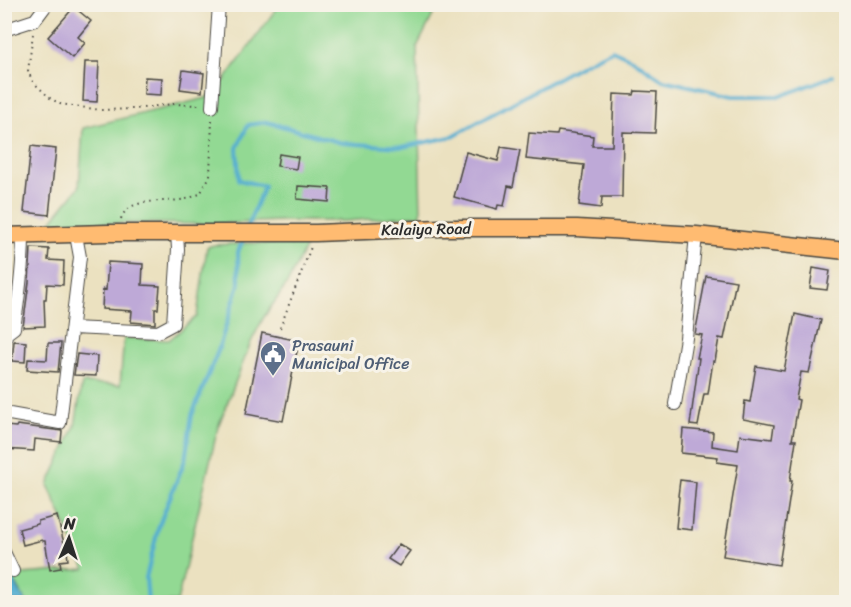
<svg xmlns="http://www.w3.org/2000/svg" width="851" height="607" font-family="Sriracha,sans-serif">
<style>
.green{fill:#92d993;stroke:#5e825f;stroke-width:1.5}
.water{fill:#53add0;stroke:#3f6c7e;stroke-width:1.5}
.lines{fill:none;stroke-linecap:round;stroke-linejoin:round}
.stream{stroke:#53add0;stroke-width:4}
.building{fill:#bea9d7}
.minor-casing{stroke:#484641;stroke-width:14}
.major-casing{stroke:#484641;stroke-width:19}
.path{stroke:#484641;stroke-width:2;stroke-dasharray:1.5 4.5;stroke-linecap:butt}
.minor{stroke:#fff;stroke-width:12}
.major{stroke:#ffbb71;stroke-width:16}
.labels{text-anchor:middle;dominant-baseline:central;stroke-width:6;stroke-linejoin:round;paint-order:stroke}
.street-label{font-size:16px;fill:#2b2b2b;stroke:#f7f3e8}
.service-label{font-size:16px;fill:#4e5e75;stroke:#f7f3e8;text-anchor:start}
</style>
<rect width="100%" height="100%" fill="#f7f3e8"/>
<filter id="ink" filterUnits="userSpaceOnUse"><feTurbulence type="fractalNoise" baseFrequency=".0167" numOctaves="2"/><feDisplacementMap in="SourceGraphic" scale="12" xChannelSelector="R" yChannelSelector="G"/><feConvolveMatrix kernelMatrix="1 2 1 2 8 2 1 2 1" color-interpolation-filters="sRGB"/></filter>
<filter id="wash" filterUnits="userSpaceOnUse"><feTurbulence type="fractalNoise" baseFrequency=".008" numOctaves="4" result="noise"/><feDisplacementMap in="SourceGraphic" scale="24" xChannelSelector="R" yChannelSelector="G"/><feGaussianBlur stdDeviation="1.35" result="paint"/><feColorMatrix in="noise" values="0 0 0 0 0 0 0 0 0 0 0 0 0 0 0 0 0 1.4 0 .05"/><feComposite in="paint" operator="in"/></filter>
<g filter="url(#wash)">
<rect width="100%" height="100%" fill="#ebe1c0"/>
<path class="green" d="M279 5H438L417 47 421 215 345 221H280L210 224 127 223 49 224 79 187 83 128 206 98 225 80Z
M252 243 306 246 287 284 264 317 251 342 218 427 177 602H26L11 575 85 569 48 485 75 426 82 383 120 385 124 338 169 340 197 316 207 247 214 245Z"/>
<path class="water" d="M4 562 26 602H5Z"/>
<g class="lines">
<path class="stream" d="M246 230 264 186 239 180 237 148 248 125 267 122 342 143 402 147 451 137 585 63 612 50 632 59 663 80 733 96H781L833 76
M148 602 146 578 159 525 185 460 192 415 218 351 239 284 238 252 244 237"/>
</g>
<g id="blocks">
<path class="building" d="M74 7 91 21 78 37 85 43 72 58 48 37Z
M85 62H99L97 102 83 101Z
M183 70 204 73 202 92 180 89Z
M145 77 162 78 161 95 144 94Z
M635 91 657 92 655 133 623 132 622 197H602L601 208 579 205 584 165 526 159 529 133 557 135 558 131 593 136 592 146H612L614 94 634 95Z
M31 146 56 149 49 215 24 212Z
M501 147 520 150 513 187 508 186 504 206 498 205 497 209 454 197 466 152 498 161Z
M279 154 298 157 296 169 277 166Z
M298 186 330 188 329 202 297 199Z
M31 248 49 249 48 260 64 261 63 285 47 284 46 299H44L45 326 23 327 29 282Z
M108 262 143 264 142 285 160 286 158 309H155V324L131 322 132 311 102 309 103 289 106 290Z
M813 268 830 271 827 290 810 288Z
M706 276 736 281 724 339 719 338 715 361H713L708 394H704L698 426 690 425 699 358H697L702 335 695 334Z
M795 314 821 320 809 373 801 372 796 399 799 400 792 440H796L790 481H792L779 565 723 556 738 465 717 462 718 457 681 453 683 429 713 432 712 446 738 450 740 435 772 439 774 425 743 419 745 401 750 402 756 366 784 371Z
M262 333 299 341 283 421 246 414Z
M14 341 26 342 25 362 12 361Z
M48 343H61L58 372 27 370 28 359 47 360Z
M77 354 97 356 96 376 74 375Z
M17 425 62 431 61 442 35 439 34 451 4 449 6 426 16 427Z
M680 480 696 482 692 530 676 528 679 497 678 496Z
M57 516 64 543H66L68 560 60 561 61 568 50 570 45 541H43L42 540 23 545 19 529 38 524V521Z
M399 544 410 551 399 566 388 559Z"/>
</g>
</g>
<g filter="url(#ink)">
<use href="#blocks" fill-opacity="0" stroke="#484641" stroke-width="1.5"/>
<g class="lines">
<g class="minor-casing">
<path id="minor" d="M4 30 35 20 47 4
M212 107 219 4
M72 328 158 332 173 324 178 249 177 233
M4 351 6 334 14 328C19 297 23 266 23 235
M675 404 686 338 696 235
M4 413 60 423 80 257 76 235
M4 552 13 571"/>
</g>
<g class="major-casing">
<path id="major" d="M4 236 107 233H316L440 228H577L696 235 846 251"/>
</g>
<path class="path" d="M33 34 28 71 33 82 50 98 60 104 101 110 135 109 172 104 200 105
M121 219C129 195 166 204 186 199 191 198 196 195 200 194L210 176 212 119
M280 328 311 247"/>
<use href="#minor" class="minor"/>
<use href="#major" class="major"/>
</g>
</g>
<defs>
<g id="civic-pin" transform="scale(1.35)"><path d="M0 17L-7.5 6A9.5 9.5 0 1 1 7.5 6Z" fill="#5c6f8a" stroke="#f7f3e8"/><path d="M-.6-6.5H3V-4.5H.6V-3L4-1V1h2V6H-6V1h2V-1L-.6-3ZM-1.2 2.5V6h2.4V2.5Z" fill="#fff"/></g>
</defs>
<g fill-rule="evenodd">
<use href="#civic-pin" x="273" y="354"/>
</g>
<g class="labels">
<g class="street-label">
<text transform="translate(426 229) rotate(-1)">Kalaiya Road</text>
</g>
<g class="service-label">
<text x="292" y="345">Prasauni<tspan x="292" dy="18">Municipal Office</tspan></text>
</g>
</g>
<rect width="851" height="607" fill="none" stroke="#f7f3e8" stroke-width="24"/>
<g transform="translate(69 538) rotate(3)" stroke="#f7f3e8" stroke-width="4.5" paint-order="stroke">
<path d="M0-4.5L10 22L0 15L-10 22Z" fill="#2b2b2b"/>
<text y="-9" font-size="16" font-weight="bold" text-anchor="middle" fill="#2b2b2b">N</text>
</g>
</svg>
